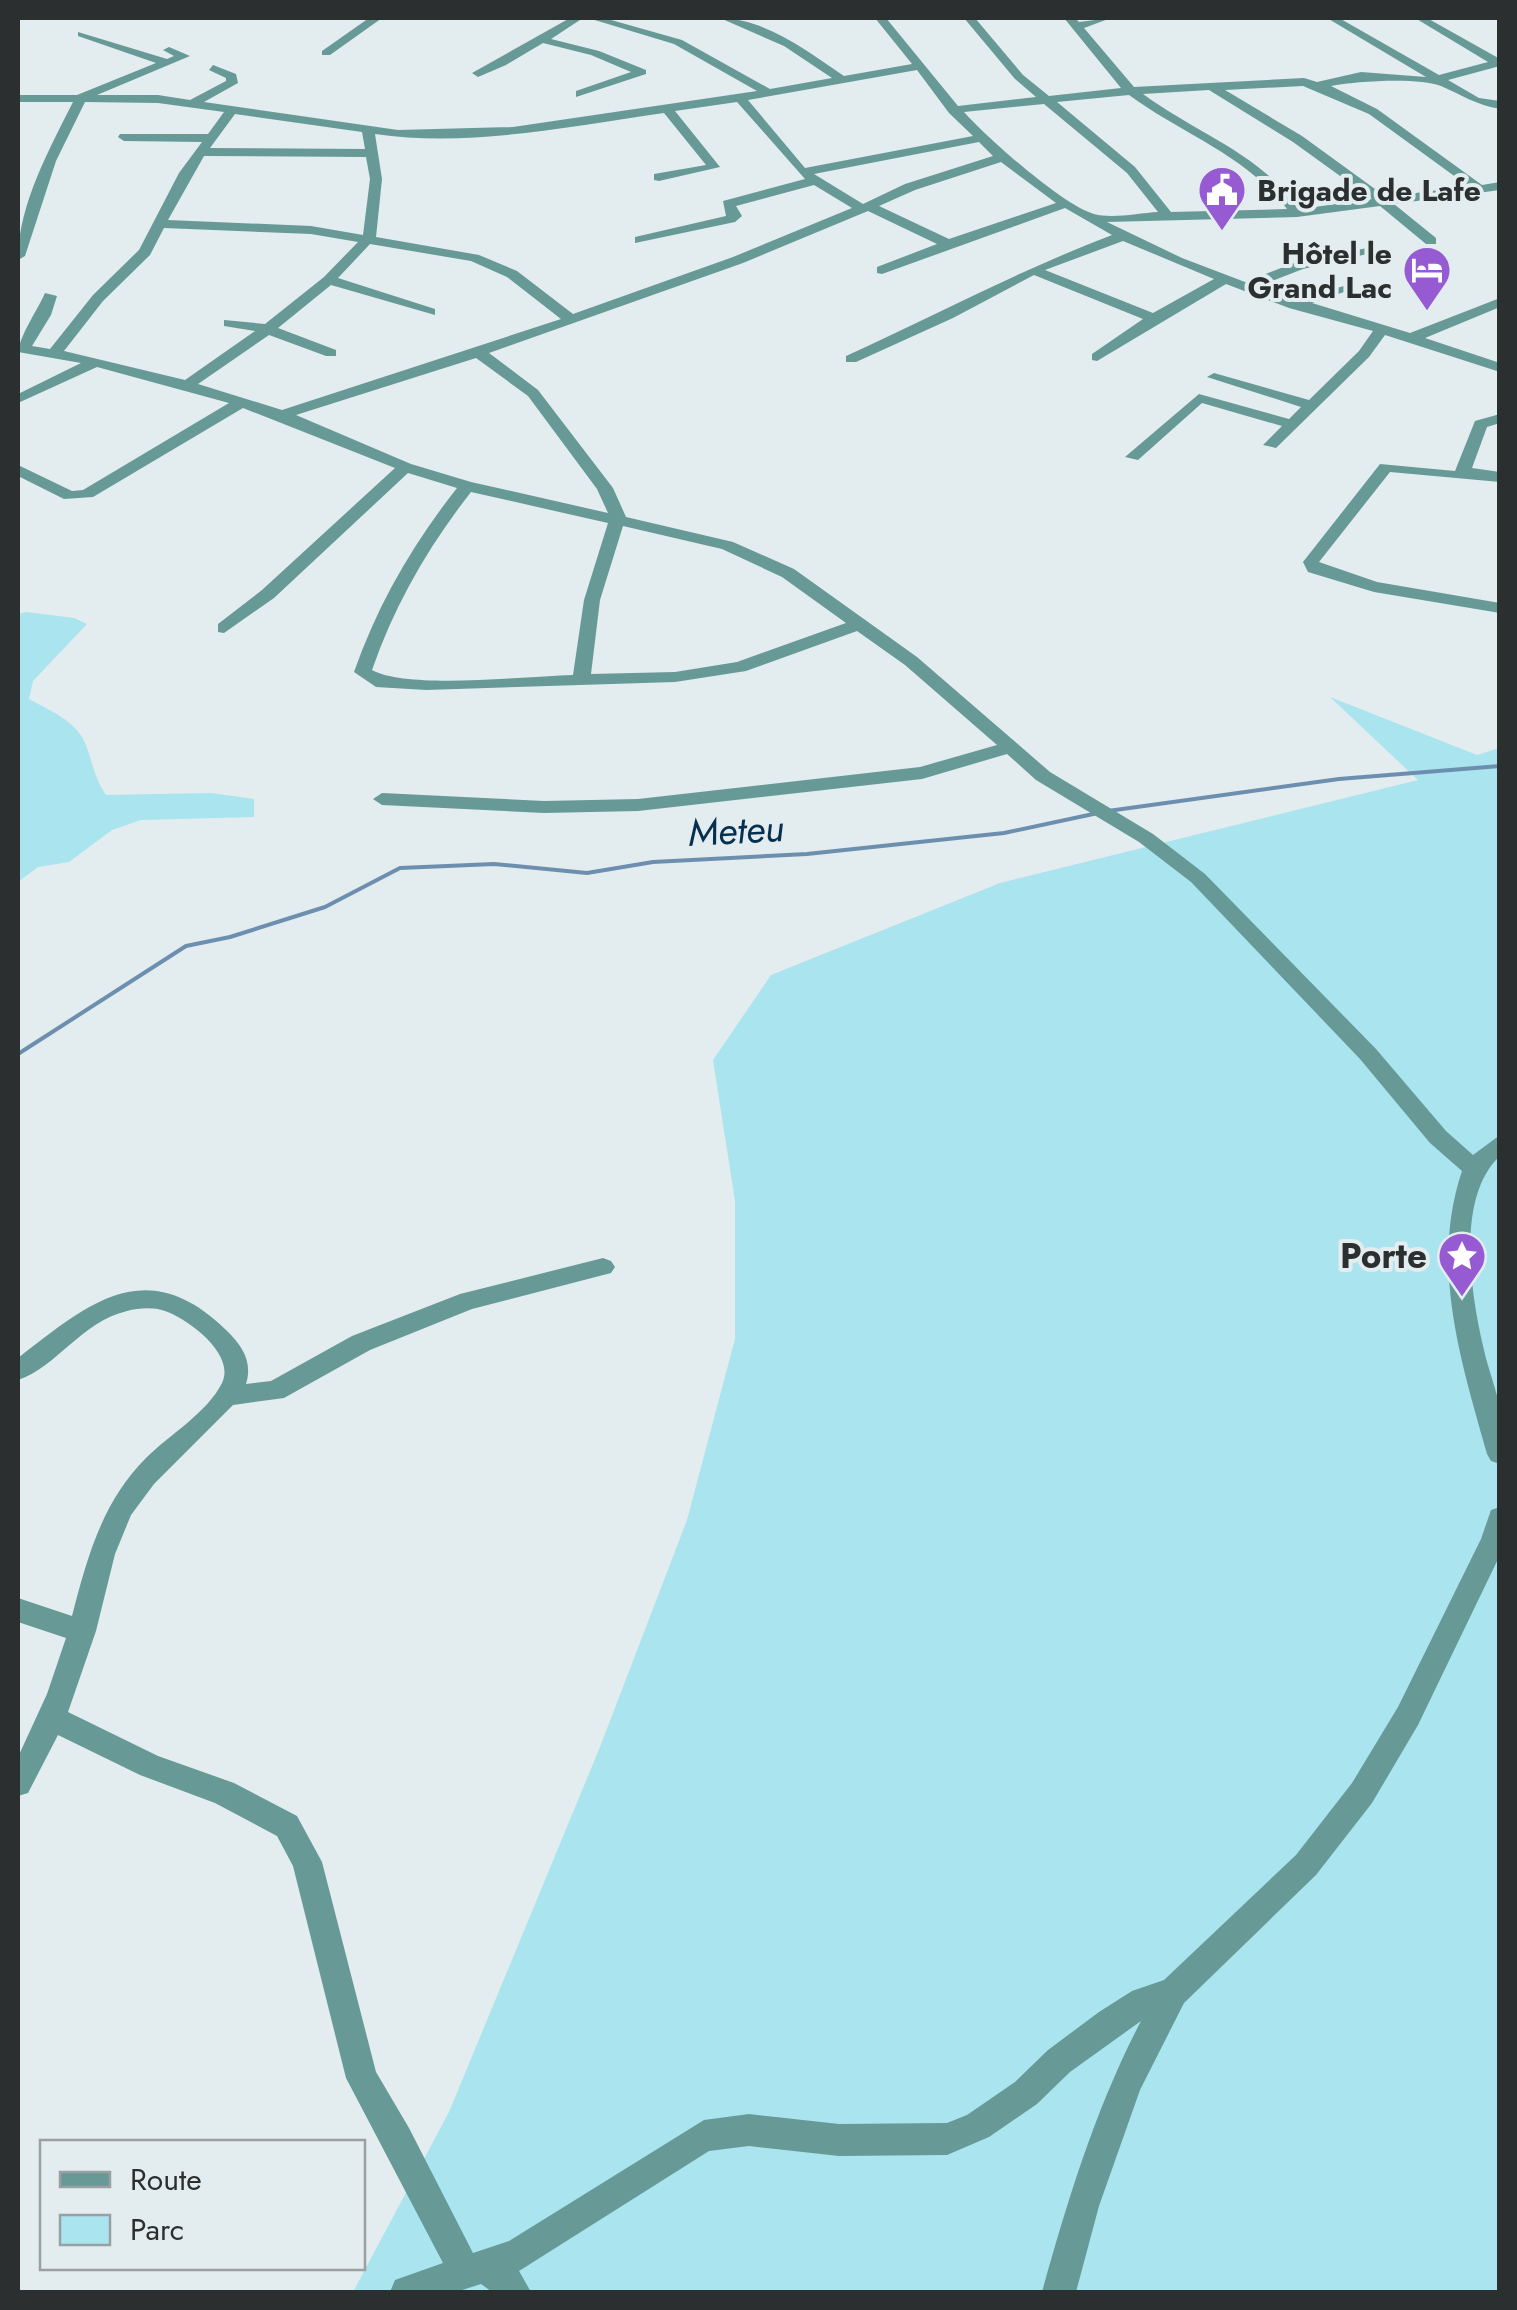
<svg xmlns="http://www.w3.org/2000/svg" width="1517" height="2310" font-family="Jost,sans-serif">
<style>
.green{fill:#aae4ef}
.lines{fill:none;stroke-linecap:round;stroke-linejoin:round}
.stream{stroke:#6d8faf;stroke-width:4}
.minor{fill:#679a96;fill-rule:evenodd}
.labels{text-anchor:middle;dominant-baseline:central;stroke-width:8;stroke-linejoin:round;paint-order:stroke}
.far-poi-label{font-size:30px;font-weight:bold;fill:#2b2f30;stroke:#e3ecee;text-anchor:start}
.poi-label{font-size:35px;font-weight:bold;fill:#2b2f30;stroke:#e3ecee;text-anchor:end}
.water-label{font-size:38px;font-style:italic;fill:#063050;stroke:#e3ecee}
</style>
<rect width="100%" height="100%" fill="#e3ecee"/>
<path class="green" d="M26 612 74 618 87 624 33 681 29 699C49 710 76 721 85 743 93 762 94 778 106 795L211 793 254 799V817L141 820 112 830 69 862 38 867 18 882V614Z
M1330 697 1477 755 1499 748V2292H353L449 2112 600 1747 687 1520 735 1339V1201L713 1060 771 975 1000 883 1418 780Z"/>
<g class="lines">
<path class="stream" d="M1108 811 1339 779 1500 766
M18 1054 186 946 230 937 325 907 400 868 494 864 587 873 653 862 807 854 1004 833 1098 813"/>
<path class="minor" d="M369 18H382L330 55H322V51Z
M570 18H583L551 39 599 51 646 70V74L576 97V91L631 72 591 55 543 43 506 65 478 77 472 73Z
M588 18H604L682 40 770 89 832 78 784 46 720 18C764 18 809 52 844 76L912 64 875 18H886L958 106 1036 97 1015 79 964 18H975L1023 75 1049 96 1121 88 1064 18H1075L1079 22 1111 18 1084 28 1134 87 1304 78 1317 82 1361 72 1426 77 1327 18H1339L1439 75 1488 62 1415 18H1427L1500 59V66L1448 80 1479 98 1500 101V109C1476 105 1462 95 1441 86 1420 77 1355 81 1331 86L1377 109 1482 185 1500 182V190L1394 204 1436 238V244H1426L1380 206 1297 217 1107 222 1182 258 1245 282 1294 263 1367 248V254L1303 269 1259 286 1298 299 1344 286V292L1312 303 1410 333 1500 298V307L1425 338 1500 363V372L1385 335 1369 357 1276 448 1263 445 1282 426 1202 403 1138 460 1125 457 1199 394 1289 419 1301 407 1207 377 1214 373 1309 400 1359 351 1373 331 1289 308 1226 284 1097 361 1092 360V354L1143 319 1034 275 953 318 856 362H846V356C936 315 1020 270 1112 235L1065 208 882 274 877 273V267L937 244 868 211 743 263 489 353 538 390 613 488 626 517 733 542 794 569 917 657 1050 772 1153 834 1205 874 1376 1049 1446 1131 1473 1155 1500 1135V1156C1455 1197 1471 1296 1484 1350 1488 1369 1497 1390 1500 1410 1501 1428 1500 1447 1500 1464L1491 1461 1487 1454C1461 1361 1430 1266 1462 1171L1430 1143 1360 1059 1191 882 1139 842 1036 780 1007 754 922 779 638 811 544 813 382 805 373 799 382 793 544 801 638 799 920 767 997 745 905 665 857 631 746 671 675 682 426 690 376 687 354 672C378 604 412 545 457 488L408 473 274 598 224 633 218 632V624L262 590 395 468 243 408 93 497 64 499 18 476V465L72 491 83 490 229 403 97 367 18 403V394L81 363 18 352C20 335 37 311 45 293L57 296 51 315 32 346 50 349 93 295 139 250 179 173 202 142 124 141 118 137 120 134H208L224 112 158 103 85 102 56 161 25 256 18 260C18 205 49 150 73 102H18V95H77L156 63 78 36V32L167 59 174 56 163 50 169 47 190 56 97 95H158L190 100 226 81V78L209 70 213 65 236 74 238 83 204 102 398 130 513 127 757 91 674 44ZM917 70 949 113 973 136 805 168 748 100ZM1303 86 1369 114 1468 186 1386 197 1302 136 1225 90ZM1209 90 1293 142 1372 199 1300 209C1256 151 1199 135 1143 94ZM1129 95C1182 134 1246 155 1287 209L1171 212 1135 167 1057 102ZM737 102 805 179 723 201 726 216 635 237V243L735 222 742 216 736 206 814 185 852 208 733 257 573 314 517 271 479 255 376 237 382 179 375 134C470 148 570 126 664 113L706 165 654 174V180L659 181 720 167 675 111ZM1044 104 1127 173 1158 212C1139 213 1112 219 1094 214 1064 206 987 138 964 112ZM235 114 362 132 365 149 210 148ZM979 142 993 156 905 184 863 204 814 174ZM204 156 366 157 370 179 363 235 311 226 168 220ZM1001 162 1056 203 949 239 879 206 915 190ZM164 228 311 234 358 242 324 277 265 324 224 320V326L255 331 185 380 64 351 103 301 150 255ZM1123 241 1214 279 1153 313 1045 270ZM370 244 471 261 507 277 561 319 282 410 198 384 269 335 326 356H336V350L278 328 331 285 435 315V309L338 278ZM476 358 528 396 597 489 608 513 471 482 411 464 296 415ZM471 492 608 523 584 600 573 675C527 676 408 690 372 670 395 604 428 547 471 492ZM623 526 722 549 782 577 846 623 737 662 675 672 591 674 600 600Z
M1500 414V423L1487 427 1472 468 1500 472V482L1390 472 1319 562 1377 582 1500 603V613L1374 592 1308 572 1303 562 1380 464 1455 471 1475 421Z
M603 1258 611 1261 615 1267 611 1273 472 1309 370 1350 284 1398 233 1405 154 1484 131 1515 115 1554 96 1631 68 1712 158 1756 234 1783 297 1816 322 1862 376 2072 409 2128 473 2253 509 2241 704 2120 749 2114 839 2124 947 2123 967 2115 1015 2082 1048 2050 1099 2012 1132 1991 1164 1980 1296 1855 1352 1783 1398 1707 1481 1539 1491 1510 1500 1507V1555L1418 1725 1372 1803 1316 1875 1184 2003 1140 2090 1099 2206 1076 2292H1042C1068 2199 1096 2107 1141 2021L1070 2072 1037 2104 989 2137 947 2155 839 2156 749 2146 709 2151 519 2271 531 2292H492L481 2284 456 2292H390L395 2280 443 2263 346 2078 293 1866 277 1836 215 1803 140 1775 58 1735 28 1793 18 1796V1757L47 1694 66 1638 18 1622V1598L72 1616C87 1558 102 1502 146 1458 169 1435 207 1413 222 1383 236 1354 188 1319 165 1311 153 1307 139 1308 127 1311 81 1322 57 1367 18 1380V1358C88 1304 146 1252 226 1330 242 1345 253 1362 246 1384L271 1381 352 1336 460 1294Z"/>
</g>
<defs>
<g id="civic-pin" transform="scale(2.5)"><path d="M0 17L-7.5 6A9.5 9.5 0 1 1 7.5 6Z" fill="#965bd2" stroke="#e3ecee"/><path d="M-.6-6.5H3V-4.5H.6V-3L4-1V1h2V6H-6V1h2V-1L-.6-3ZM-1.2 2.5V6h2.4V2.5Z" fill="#fff"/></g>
<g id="hotel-pin" transform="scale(2.5)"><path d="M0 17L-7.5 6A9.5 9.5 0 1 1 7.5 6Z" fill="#965bd2" stroke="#e3ecee"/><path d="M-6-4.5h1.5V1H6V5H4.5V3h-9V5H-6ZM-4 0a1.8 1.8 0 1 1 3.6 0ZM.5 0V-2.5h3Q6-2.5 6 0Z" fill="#fff"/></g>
<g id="sight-pin" transform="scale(2.5)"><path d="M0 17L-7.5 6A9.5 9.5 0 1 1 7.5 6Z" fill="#965bd2" stroke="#e3ecee"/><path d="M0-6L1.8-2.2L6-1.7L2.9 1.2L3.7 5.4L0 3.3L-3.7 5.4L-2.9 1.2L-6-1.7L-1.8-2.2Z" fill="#fff"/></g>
</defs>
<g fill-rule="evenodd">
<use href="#civic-pin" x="1222" y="190"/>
<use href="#hotel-pin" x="1427" y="270"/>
<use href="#sight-pin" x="1462" y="1256"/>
</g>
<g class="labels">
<g class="far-poi-label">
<text x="1257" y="190">Brigade de Lafe</text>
<text x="1392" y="253" text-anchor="end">Hôtel le<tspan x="1392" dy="34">Grand Lac</tspan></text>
</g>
<g class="poi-label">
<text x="1427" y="1256">Porte</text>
</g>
<g class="water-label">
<text transform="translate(736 830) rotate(-3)">Meteu</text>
</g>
</g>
<rect width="1517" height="2310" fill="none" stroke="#2b2f30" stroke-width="40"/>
<rect x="40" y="2140" width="325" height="130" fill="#e3ecee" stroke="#99a0a2" stroke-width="2.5"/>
<rect x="60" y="2172" width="50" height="15" fill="#679a96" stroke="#99a0a2" stroke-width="2.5"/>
<text x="130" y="2190" font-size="30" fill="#2b2f30">Route</text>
<rect x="60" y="2215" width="50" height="30" fill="#aae4ef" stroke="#99a0a2" stroke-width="2.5"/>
<text x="130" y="2240" font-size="30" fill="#2b2f30">Parc</text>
</svg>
